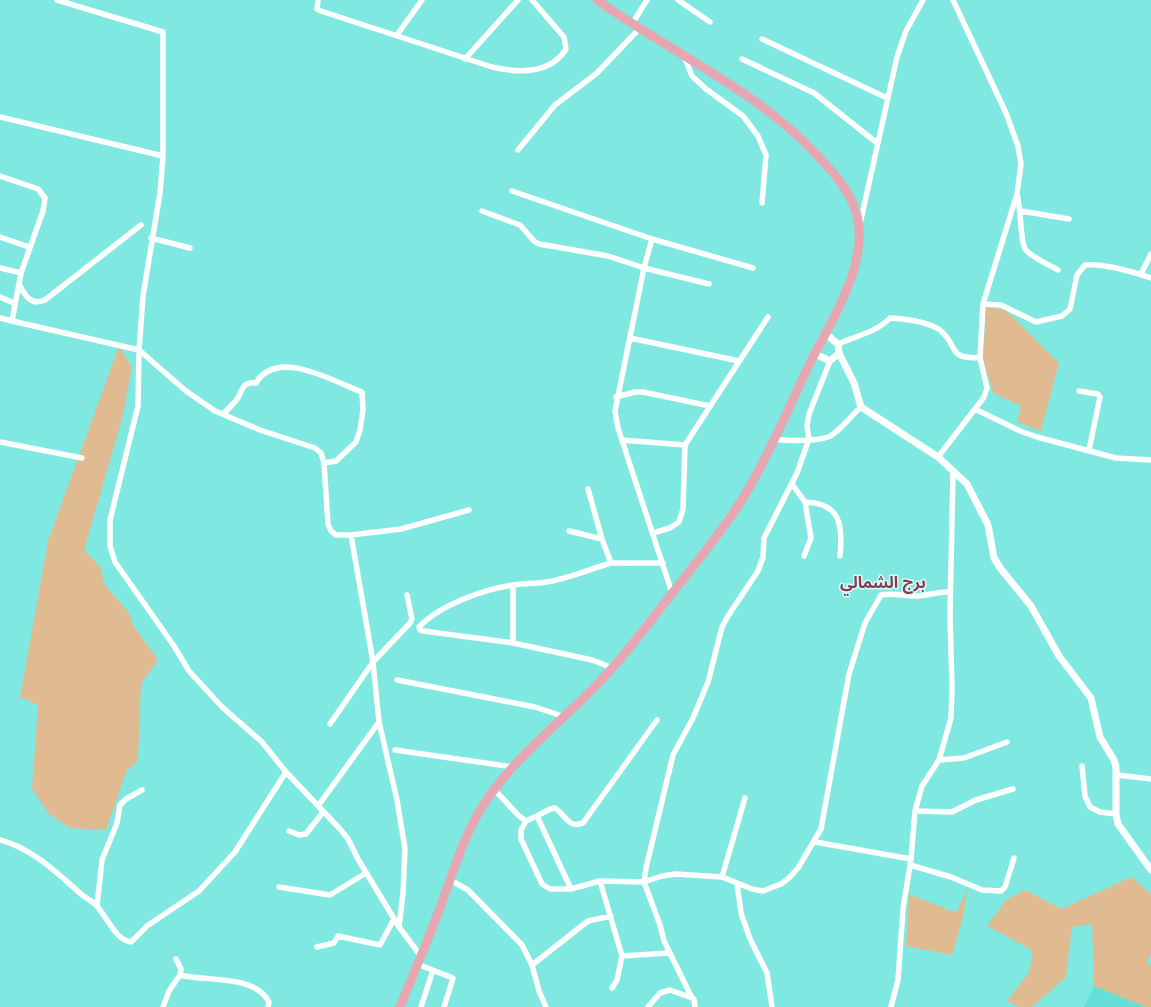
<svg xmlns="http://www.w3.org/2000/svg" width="1151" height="1007" font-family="Quicksand,'Noto Sans Arabic',sans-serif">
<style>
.built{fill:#65dfd7}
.green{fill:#e0ba90}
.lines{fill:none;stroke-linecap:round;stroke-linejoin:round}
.minor{stroke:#fff;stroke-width:5.5}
.tertiary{stroke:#fff;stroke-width:7}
.primary{stroke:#e6a7b3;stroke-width:9}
.labels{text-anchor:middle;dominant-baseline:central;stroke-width:3;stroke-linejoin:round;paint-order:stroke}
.district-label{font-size:16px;font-weight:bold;fill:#853d4b;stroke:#d7fefa}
</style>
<rect width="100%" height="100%" fill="#7fe9e1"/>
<path class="built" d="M1094 986 1146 1007H1084Z"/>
<path class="green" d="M986 307 1006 310 1059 363 1041 431 1017 422 1021 406 993 393 983 359Z
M119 346 132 367 122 419 84 550 101 568 104 584 130 614 133 625 158 660 141 684 138 761 127 770 106 830 70 828 49 814 32 789 38 705 20 697 48 541Z
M1131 877 1151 894V953L1147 962 1151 966V1007H1146L1094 986 1092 924 1072 927 1066 977 1032 1007H1018L1007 1001 1030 971 1032 950 987 926 1006 900 1025 890 1062 909Z
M968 888 962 921 952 955 906 946 909 894 956 913Z"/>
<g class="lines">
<path class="minor" d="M57 0 163 32V156L160 193 143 296 139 350 138 406 110 520V546L115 562 174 646 189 671 222 707 262 742 286 772 340 829 348 839 358 859 399 927 420 955
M318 0 317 9 321 11 492 67C518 73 550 75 566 49L564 37 532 0
M678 0 710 22
M632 24 647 0
M397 35 422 0
M762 39 887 98
M684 56 692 76 706 89 743 116 758 136 766 155 762 203
M465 59 518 0
M742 59 814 93 877 143
M0 117 163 156
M518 150 555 105 597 73 639 29
M0 176 38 189 45 198 43 211 21 273
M512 191 652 239
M1017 194C1021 206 1020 244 1026 250 1034 259 1048 264 1058 270
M482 211 520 225 534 241 539 244 608 256 644 268 709 284
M1021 211 1069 219
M860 224 897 57 906 31 923 0
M0 237 29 247
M151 238 190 248
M0 268 21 273 12 321 139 350 186 391 215 411 260 430 315 448 321 453 324 463 328 524 331 531 336 535H351L401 529 469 510
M1141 274 1151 254
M19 284C25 296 31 306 45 300L141 225
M0 297 14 303
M983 304 1001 305 1036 322 1062 316 1070 309 1077 275 1085 265C1103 263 1134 272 1151 278
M0 318 12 321
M630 338 739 361
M838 344C856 336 877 332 890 318 905 319 929 321 941 331 960 348 946 358 980 358
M1079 391 1098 394 1100 397 1089 450
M616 397 635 392H643L710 406
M975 409 1020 431 1037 437 1116 458 1151 460
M222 414C226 412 237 400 239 396 243 386 245 382 256 383 277 347 334 382 362 392L363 410 360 430 356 442 336 461 324 463
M774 439C786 441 822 442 832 435 842 428 851 416 861 407
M622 440 685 445
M0 442 82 458
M938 457 975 409 984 397 987 388 980 358 983 304 1017 194 1021 164 1018 146 1006 113 953 0
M792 484 805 502 811 538 804 556
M588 489 602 539 611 563H663
M805 502C841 503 843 526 840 556
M569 531 602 539
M653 533 670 528 679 522 683 509 685 445 768 317
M351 535 373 662 379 722 397 800 405 849 403 893 399 927
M611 563C590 569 569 578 547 582 536 584 524 583 513 585 484 589 440 605 419 627L420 630 423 631 513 643 592 660 613 668
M672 593 618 428 615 411 644 268 652 239 753 268
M513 643V585
M397 680 535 707 565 717
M330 724 373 662 410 623 412 619 407 595
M395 750 513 767
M939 760 964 758 1007 742
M1082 766 1085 796 1090 807 1100 812 1116 814
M1117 775 1151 779
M494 789 518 815 526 821 537 816 571 889
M318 806 379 722
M915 811 952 812 976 800 1013 789
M537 816 550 809 555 808C565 814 568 829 583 823L657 720
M526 821 521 830V839L542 884 550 889H571L600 881 644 882 662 876 676 874 722 877 752 889 763 891 781 884 789 878 798 868 821 829 849 674 865 623 881 595C894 592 906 597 919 596 930 595 939 591 950 592
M289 831 299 835 306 834 323 812
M0 840C33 849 56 872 81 894 85 898 91 900 96 905 106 915 115 940 131 942L147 926 199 891 235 852 286 772
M815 842 911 859
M910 865 951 877 982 890 1001 891 1005 887 1014 858
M722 877 745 798
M450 880 468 890 522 945 532 965 539 991 546 1007
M600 881 622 956 617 980 612 988
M737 883 741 913 750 939 767 973 772 1007
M279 887 330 895 366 873
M97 906 102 860 117 823 120 805 126 799 142 790
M317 947 334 943 338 936 380 945 394 919
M622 956 669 953
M176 959 181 969 180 975
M417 964 453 978 444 1007
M532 965 588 921 611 916
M163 1007 169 991 180 975C208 982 254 974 269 1002L268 1007
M421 1007 433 970
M648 1007 660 993 670 990 692 998
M695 1007 694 999 692 998 664 941 660 925 644 882 646 868 673 755 693 718 708 682 722 627 728 616 758 571 763 557 764 538 797 473 809 439 807 426 809 414 830 361
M891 1007 898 980 903 909 911 859 915 811 922 786 939 760 951 718 952 688 950 614 953 472"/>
<path class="tertiary" d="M826 334 838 344 839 353 854 383 861 407 938 457 967 484 988 525 994 558 1001 569 1031 606 1059 656 1091 698 1100 737 1114 760 1116 767V814L1118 824 1151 870
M815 354 830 361 839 353"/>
<path class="primary" d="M400 1007C412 977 425 948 436 918 452 878 462 836 486 801 521 749 574 713 614 666 638 639 659 609 682 581 705 551 730 521 749 488 774 445 792 399 814 355 836 314 873 254 854 206 845 185 831 170 816 154 754 88 670 52 597 0"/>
</g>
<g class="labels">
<g class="district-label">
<text x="883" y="582">برج الشمالي</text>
</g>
</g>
</svg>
